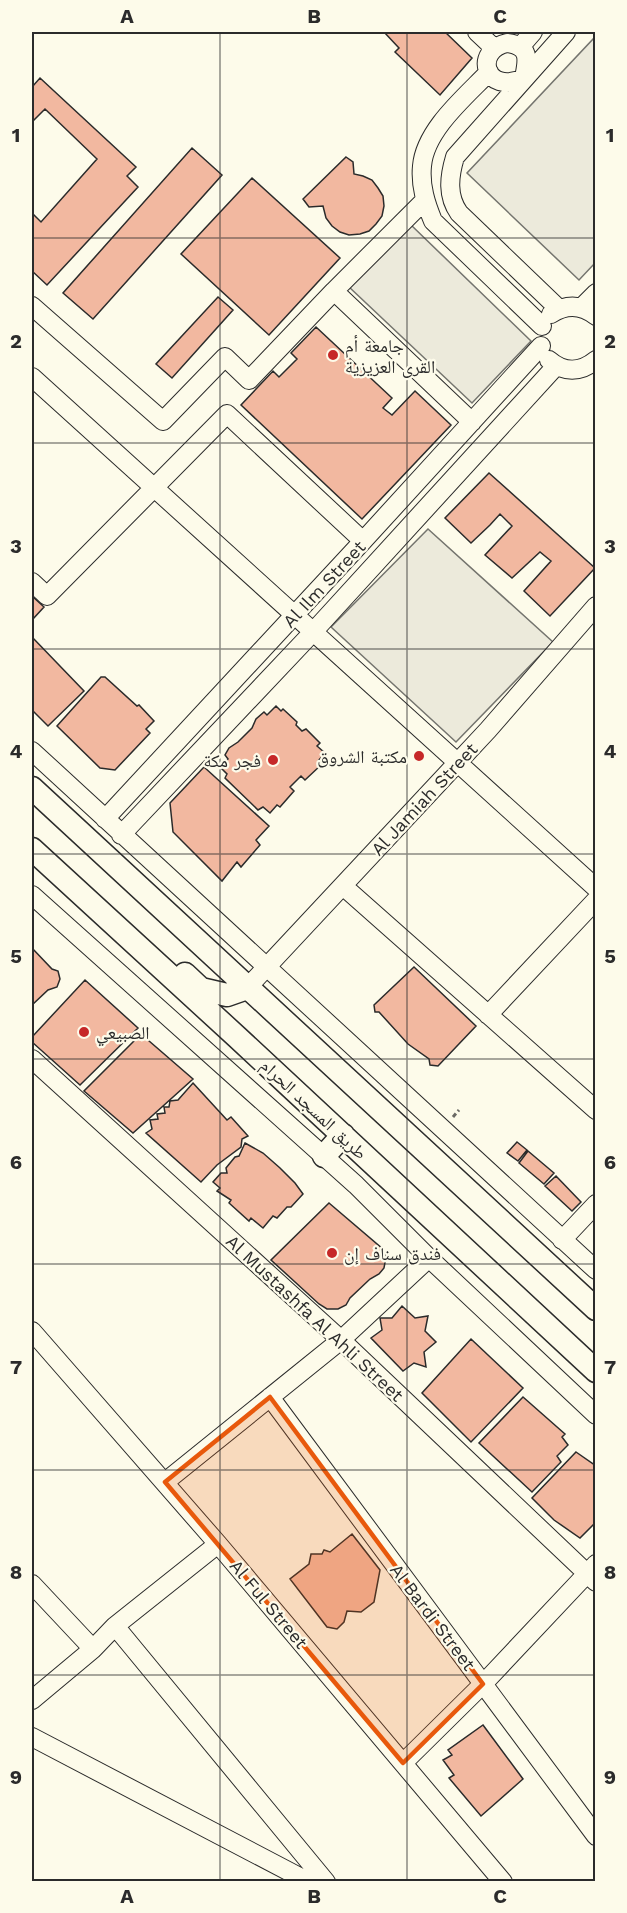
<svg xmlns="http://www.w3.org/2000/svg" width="627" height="1913" font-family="'Work Sans','Noto Naskh Arabic',sans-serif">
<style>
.parking{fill:#eceadb;stroke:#74746e;stroke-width:1.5}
.building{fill:#f2b8a0;stroke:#2b2b2b;stroke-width:1.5}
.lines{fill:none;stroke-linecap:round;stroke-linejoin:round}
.minor-casing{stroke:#2b2b2b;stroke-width:20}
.major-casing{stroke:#2b2b2b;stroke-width:25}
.path{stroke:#6a6964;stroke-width:3;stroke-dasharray:4.5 3;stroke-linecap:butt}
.minor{stroke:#fdfbea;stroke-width:18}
.major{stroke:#fdfbea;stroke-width:22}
.marked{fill:#e8590c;fill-opacity:0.2;stroke:#e8590c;stroke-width:4.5;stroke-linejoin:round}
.grid{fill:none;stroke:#2b2b2b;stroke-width:1.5;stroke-opacity:0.55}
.poi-dot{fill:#c62828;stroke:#fdfbea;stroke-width:2}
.labels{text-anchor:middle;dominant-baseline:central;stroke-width:4.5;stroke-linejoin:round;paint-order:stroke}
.poi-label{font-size:18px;fill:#2b2b2b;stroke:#fdfbea;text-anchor:start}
.street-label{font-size:18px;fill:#2b2b2b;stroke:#fdfbea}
.neatline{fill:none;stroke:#2b2b2b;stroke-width:2}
.grid-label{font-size:20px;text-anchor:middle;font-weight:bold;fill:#2b2b2b}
</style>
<rect width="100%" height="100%" fill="#fdfbea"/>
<path class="parking" d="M595 37V263L579 280 467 173Z
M411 225 531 341 472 403 348 286Z
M428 529 553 642 456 742 331 627Z"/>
<path class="building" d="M384 32H445L472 58 440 95 395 52 399 48Z
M40 78 136 167 127 176 138 187 47 285 32 271V213L41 222 97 159 45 109 32 122V87Z
M192 148 222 175 93 319 63 293Z
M346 157 353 162 354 174 363 176 372 180 378 188 383 196 384 206 382 216 376 224 369 231 360 234 349 235 340 232 332 226 326 218 323 206 309 207 303 199Z
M252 178 340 258 269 335 181 254Z
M218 297 233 310 172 378 156 364Z
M316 327 392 398 383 408 392 415 415 391 451 425 362 519 241 405 273 371 279 377 297 359 291 353Z
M489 473 595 568 550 616 524 591 551 561 540 552 512 578 485 555 512 526 500 514 490 525 471 543 445 518Z
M32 596 44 607 32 620Z
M32 637 84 691 48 726 32 710Z
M101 677H105L137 706 139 705 154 721 146 729 150 733 115 770 100 768 57 726Z
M276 706 281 711 283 709 297 722 296 725 302 731 306 729 320 743 317 746 325 753 318 761 321 765 305 780 301 776 290 787 294 791 280 807 277 805 270 813 263 807 258 810 225 778 227 774 220 767 228 759 225 755 229 748 238 742 252 728 256 719 264 712 267 715Z
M204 767 269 826 256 840 260 845 241 867 237 862 222 881 173 832 170 803Z
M32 948 52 969 58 971 60 979 57 987 48 990 32 1005Z
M414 967 476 1026 438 1066 430 1065 429 1059 408 1044 379 1012H375L374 1005Z
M85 980 138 1028 80 1085 32 1042V1037Z
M141 1034 193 1079 133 1133 84 1091Z
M193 1083 227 1120 231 1117 248 1136 242 1139 241 1147 217 1165 201 1182 146 1133 152 1129 150 1120 158 1119 157 1114 165 1113 164 1107H169L170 1101 178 1100Z
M517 1142 527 1150 518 1161 507 1153Z
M245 1143 263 1153 280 1168 295 1183 303 1194 291 1207H287L277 1218 273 1216 263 1228 251 1218 249 1221 229 1203 231 1200 217 1191 220 1188 213 1182 221 1173H227L226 1168 235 1157 239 1156Z
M528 1151 554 1173 544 1184 519 1163Z
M556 1176 581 1202 572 1211 545 1186Z
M329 1203 384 1250 386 1257 384 1268 379 1274 370 1279 350 1298 346 1305 338 1309H327L319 1304 271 1260Z
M402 1306 415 1318 428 1316 425 1331 436 1342 424 1352 426 1367 414 1363 403 1371 371 1338 382 1330 380 1318H392Z
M471 1339 523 1388 471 1442 422 1393Z
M523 1397 565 1434 562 1437 568 1445 557 1456 561 1462 532 1492 479 1443Z
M576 1452 596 1466V1522L580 1538 554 1520 532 1498Z
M352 1534 380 1570 374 1602 361 1612 347 1611 344 1622 337 1629 327 1627 290 1579 309 1564 311 1554H322L324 1550 330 1552Z
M483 1725 523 1779 481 1816 449 1778 454 1775 443 1760 452 1755 448 1750Z"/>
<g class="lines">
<g class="minor-casing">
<path id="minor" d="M477 32 494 48
M507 43C532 46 527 62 524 78 484 96 473 50 507 43Z
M520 47 533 32
M489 72C465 97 425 130 422 166 420 186 426 204 433 221L542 326
M334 291 472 422
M32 306 163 421 225 357 249 380 334 291 425 200
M582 307 596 293
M559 309 459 213C447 196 449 177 455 157L566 32
M551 314C566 304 581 304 596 316
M549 360C564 373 580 373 596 360
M32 377 596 888
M32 582 47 596 227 414 363 541
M32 751 596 1270
M105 819 363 541 541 346
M121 835 313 632 556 366
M343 886 596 1110
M32 895 356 1185 429 1258 596 1415
M247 988 488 730 596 606
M488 1015 596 900
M32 1059 341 1340 596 1582
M562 1240 596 1204
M32 1331 218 1544 503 1882
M270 1397 596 1836
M165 1482 341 1340 429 1258
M32 1584 93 1649
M115 1626 326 1882
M32 1700 93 1649 115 1626 218 1544
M32 1737 309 1882
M403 1763 483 1684 596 1564"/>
</g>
<g class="major-casing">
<path id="major" d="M32 788 596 1309
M32 849 237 1037 596 1371
M185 974 201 989 227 995 247 988
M324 1156 343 1135"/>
</g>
<path class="path" d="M453 1117 459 1110"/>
<use href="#minor" class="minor"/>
<use href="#major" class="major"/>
</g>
<path class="marked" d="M270 1397 483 1684 403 1763 165 1482Z"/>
<path class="grid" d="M220 32V1882M407 32V1882M32 238H596M32 443H596M32 649H596M32 854H596M32 1059H596M32 1264H596M32 1470H596M32 1675H596"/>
<g class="poi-dot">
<circle cx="333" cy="355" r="6"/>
<circle cx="419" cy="756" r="6"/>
<circle cx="273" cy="760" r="6"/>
<circle cx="84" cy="1032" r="6"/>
<circle cx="332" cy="1253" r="6"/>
</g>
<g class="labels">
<g class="poi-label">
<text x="345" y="345">جامعة أم<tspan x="345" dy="21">القرى العزيزية</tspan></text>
<text x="407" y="756" text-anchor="end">مكتبة الشروق</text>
<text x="261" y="760" text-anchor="end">فجر مكة</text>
<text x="96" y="1032">الصبيعي</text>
<text x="344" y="1253">فندق سناف إن</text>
</g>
<g class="street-label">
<text transform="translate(324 584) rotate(-47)">Al Ilm Street</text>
<text transform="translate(424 799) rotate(-47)">Al Jamiah Street</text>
<text transform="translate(314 1109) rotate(43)">طريق المسجد الحرام</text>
<text transform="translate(315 1318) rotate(43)">Al Mustashfa Al Ahli Street</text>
<text transform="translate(269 1604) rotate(50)">Al Ful Street</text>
<text transform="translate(433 1617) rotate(53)">Al Bardi Street</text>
</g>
</g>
<rect width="627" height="1913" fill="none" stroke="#fdfbea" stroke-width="66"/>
<rect x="33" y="33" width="561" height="1847" class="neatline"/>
<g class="grid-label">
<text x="127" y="23">A</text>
<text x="314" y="23">B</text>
<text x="500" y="23">C</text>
<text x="16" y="142">1</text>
<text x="610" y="142">1</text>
<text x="16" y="348">2</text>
<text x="610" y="348">2</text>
<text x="16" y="553">3</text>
<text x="610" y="553">3</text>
<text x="16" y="758">4</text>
<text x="610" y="758">4</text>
<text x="16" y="963">5</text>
<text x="610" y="963">5</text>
<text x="16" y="1169">6</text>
<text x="610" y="1169">6</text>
<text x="16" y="1374">7</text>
<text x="610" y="1374">7</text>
<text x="16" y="1579">8</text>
<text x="610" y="1579">8</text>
<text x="16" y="1784">9</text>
<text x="610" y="1784">9</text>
<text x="127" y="1903">A</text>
<text x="314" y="1903">B</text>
<text x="500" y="1903">C</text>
</g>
</svg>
